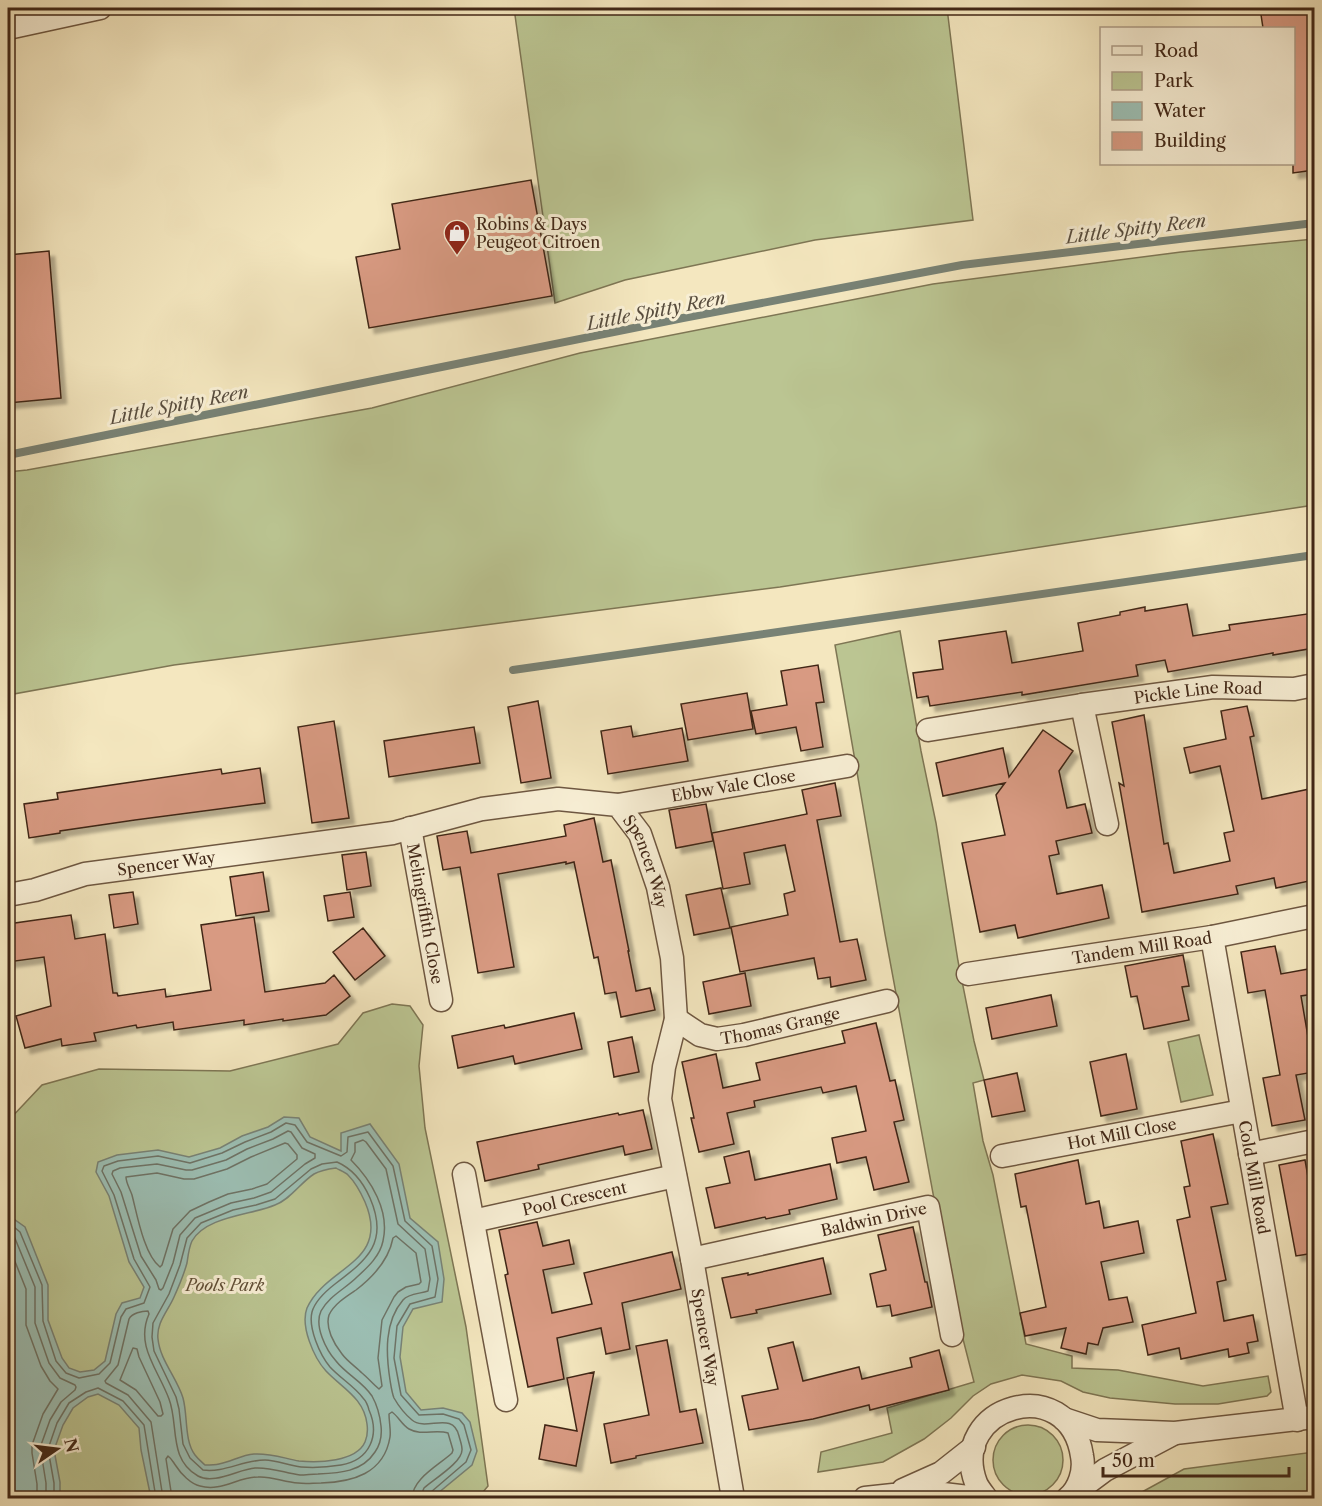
<svg xmlns="http://www.w3.org/2000/svg" width="1322" height="1506" font-family="'Libre Caslon Text',serif">
<style>
.green{fill:#bbc592;stroke:#7e7654;stroke-width:1.5}
.water{fill:#9cbfb4;stroke:#788275;stroke-width:1.5;fill-rule:evenodd}
.lines{fill:none;stroke-linecap:round;stroke-linejoin:round}
.shore{stroke:#6e7366;stroke-width:1.5}
.stream{stroke:#788275;stroke-width:8}
.building{fill:#d89a82;stroke:#412717;stroke-width:1.5;filter:url(#shadow)}
.minor-casing{stroke:#6e5741;stroke-width:25}
.minor{stroke:#f8efd5;stroke-width:22}
.labels{text-anchor:middle;dominant-baseline:central;stroke-width:6;stroke-linejoin:round;paint-order:stroke}
.poi-label{font-size:16px;fill:#412717;stroke:#f8efd5;text-anchor:start}
.street-label{font-size:16px;fill:#412717;stroke:#f8efd5}
.park-label{font-size:16px;font-style:italic;fill:#604e36;stroke:#f8efd5}
.water-label{font-size:18px;font-style:italic;fill:#584d3e;stroke:#f8efd5}
</style>
<defs>
<filter id="shadow"><feDropShadow dx="5.5" dy="5.5" stdDeviation="1.5" flood-color="#0004"/></filter>
</defs>
<rect width="100%" height="100%" fill="#f4e7bf"/>
<filter id="stains"><feTurbulence type="fractalNoise" baseFrequency=".00333" numOctaves="4"/><feColorMatrix values="0 0 0 0 .2 0 0 0 0 .09 0 0 0 0 .02 0 0 0 .5 -.17"/></filter>
<radialGradient id="worn" r=".72"><stop offset=".6" stop-color="#630" stop-opacity="0"/><stop offset="1" stop-color="#630" stop-opacity=".3"/></radialGradient>
<path class="green" d="M514 8H947L973 220 815 240 625 280 555 303Z
M1314 239V505L780 587 174 665 8 695V472L27 470 372 408 580 353 933 284 1181 252Z
M900 631 921 751 936 823 958 961 974 1041 984 1080 973 1083 983 1141 993 1175 1026 1344 1072 1356V1368L1118 1370 1203 1386 1268 1376 1271 1392 1267 1396 1218 1404H1175L1110 1398 1083 1392 1061 1381 1022 1375 991 1384 973 1396 951 1418 924 1439 883 1462 818 1472 821 1452 892 1433 887 1408 974 1382 952 1296 885 934 835 645Z
M392 1004 410 1006 423 1025 419 1066 425 1128 466 1327 488 1486 478 1498H8V1121L42 1085 99 1069 230 1071 338 1044 363 1013Z
M1199 1035 1213 1095 1181 1102 1168 1042Z
M993 1460a35 35 0 1 1 70 0a35 35 0 1 1-70 0Z
M1314 1452V1498H1131L1184 1469Z"/>
<path class="water" d="M284 1117 299 1118 310 1137 341 1151V1133L370 1124 399 1164 410 1218 438 1242 444 1279 442 1302 413 1309 403 1327 400 1357 406 1392 421 1410 443 1408 462 1413 470 1422 477 1451 472 1465 432 1498H151L141 1450 139 1428 119 1405 98 1394 88 1397 73 1408 63 1425 54 1450 60 1482V1498H8V1215L25 1227 48 1285V1320L62 1358 69 1368 80 1372 94 1370 105 1361 116 1314 122 1303 140 1298 144 1287 129 1262 109 1196 96 1172 98 1162 117 1155 158 1150 189 1157 220 1148 242 1136 268 1127ZM336 1168C339 1170 345 1172 348 1175 355 1182 361 1193 365 1202 391 1263 326 1266 307 1308 300 1326 314 1358 326 1371 342 1388 364 1398 367 1424 368 1431 368 1435 365 1442 356 1462 318 1463 299 1461 283 1458 270 1453 254 1454 241 1455 231 1462 219 1464 215 1465 210 1465 205 1465 202 1462 198 1459 195 1455 184 1440 188 1416 183 1398 177 1378 160 1360 158 1339 156 1323 168 1311 174 1297 179 1286 184 1274 187 1263 188 1256 189 1247 192 1241 206 1216 252 1215 275 1205 291 1199 300 1183 314 1174 321 1170 328 1169 336 1168Z"/>
<g class="lines">
<path class="shore" d="M288 1131 291 1132 302 1148 315 1154V1158L305 1164 271 1192 254 1198 231 1203 195 1218 180 1235 173 1263 163 1288 161 1290 159 1289 156 1280 141 1256 121 1192 112 1174 113 1171 120 1168 157 1164 186 1170H192L226 1160 247 1149 273 1139Z
M285 1143 288 1144 297 1155V1159L267 1184 252 1189 228 1194 209 1202 190 1211 173 1229 162 1265 160 1267C144 1255 137 1214 132 1195 130 1189 126 1183 126 1177L157 1173 184 1179H194L227 1169 251 1157Z
M337 1162C353 1169 363 1182 370 1198 389 1242 368 1259 335 1284 326 1291 315 1301 312 1312 308 1328 320 1355 330 1367 340 1378 354 1386 363 1398 366 1401 368 1406 369 1410 380 1435 370 1460 341 1465 329 1467 313 1468 301 1467 289 1466 277 1460 265 1460 243 1460 224 1473 203 1470L190 1458 183 1444 179 1409 176 1397 154 1351 152 1337 153 1323 169 1294 180 1265 187 1238 201 1223 233 1210 256 1205 275 1199 311 1169 322 1164Z
M8 1222 20 1232 42 1285 43 1321 56 1361 66 1373 79 1378 99 1374 110 1363 121 1317 126 1309 144 1303 150 1287 134 1259 114 1195 102 1171 104 1166 118 1161 158 1156 190 1163 222 1153 245 1142 271 1132 286 1123 295 1125 307 1142 341 1156 347 1152 348 1137 368 1132 393 1166 405 1221 432 1246 438 1279 435 1297 410 1304 397 1326 394 1358 401 1395 419 1415 443 1414 459 1419 464 1425 471 1450 466 1462 431 1492 429 1498
M8 1231 14 1236 35 1287V1323L49 1363 60 1378 75 1385 76 1387 75 1390 61 1402 50 1420 41 1445V1452L46 1483V1498
M396 1236 416 1253 421 1282 419 1284 406 1287 398 1292 394 1297 382 1320 378 1358 382 1386 379 1389C373 1384 368 1378 362 1373 356 1367 347 1361 342 1354 334 1344 325 1328 329 1315 334 1304 347 1296 356 1290 373 1277 389 1259 393 1238Z
M8 1244 26 1289V1325L41 1366 50 1381 58 1389 43 1414 32 1445V1453L37 1484V1498
M133 1348 137 1349 139 1357 160 1402 163 1414 161 1416H158L136 1390 120 1380Z
M54 1498V1483L48 1449 57 1423 69 1403 86 1392 98 1388 123 1401 144 1425 156 1498
M163 1498 151 1422 128 1395 106 1383 105 1381 118 1365 129 1319C132 1313 142 1311 148 1311L149 1314C135 1346 158 1369 169 1399 179 1425 168 1459 198 1476 214 1485 239 1469 255 1468 271 1467 285 1473 300 1475 306 1475 312 1474 318 1474 340 1473 362 1472 375 1452 380 1445 382 1435 381 1426 380 1416 377 1405 372 1396 363 1382 346 1374 336 1361 326 1350 314 1326 321 1311 329 1296 345 1289 357 1277 368 1267 380 1256 383 1241 390 1211 371 1180 351 1160L355 1152V1143L363 1140 366 1142 386 1169 398 1224 425 1249 430 1279 428 1291C420 1294 409 1293 403 1300 384 1322 386 1354 390 1380 391 1386 392 1393 394 1398 398 1405 406 1415 412 1420 426 1432 453 1410 459 1436 460 1440 462 1445 462 1449 463 1462 434 1479 424 1488L422 1493 421 1498
M172 1498 166 1459 168 1456C172 1459 173 1462 176 1466 181 1474 191 1484 200 1486 221 1492 238 1477 258 1477 271 1476 284 1482 298 1483 306 1484 313 1483 321 1483 352 1482 384 1474 390 1437 391 1430 389 1422 389 1414L392 1412C398 1416 402 1425 409 1429 421 1436 436 1429 448 1433L453 1450 452 1453C438 1466 413 1478 412 1498"/>
<path class="stream" d="M8 455 683 318 962 265 1314 223
M513 670 1314 555
M1302 1498 1314 1496"/>
</g>
<path class="building" d="M1260 8H1314V170L1293 173V28H1263Z
M531 180 552 296 369 328 356 257 400 249 392 204Z
M49 251 61 398 8 403V255Z
M1187 604 1193 636 1230 630 1229 625 1314 613V648L1273 655V653L1168 672 1165 660 1136 665 1138 676 1022 695V692L930 706 928 696 917 698 913 673 943 669 939 641 1006 631 1012 663 1083 651 1078 623 1120 615V612L1145 607V611Z
M818 665 824 702 816 703 823 747 801 751 796 727 756 734 751 711 787 705 781 671Z
M747 693 753 729 688 740 681 704Z
M538 701 551 778 521 783 508 707Z
M1247 706 1254 736 1250 737 1262 799 1314 788V880L1276 888 1274 878 1236 886 1238 894 1142 912 1119 783 1124 786 1112 722 1144 715 1164 844 1168 843 1174 873 1230 861 1224 833 1234 831 1220 766 1190 773 1184 748 1226 739 1221 711Z
M334 721 349 818 312 823 298 727Z
M631 726 633 737 682 728 688 761 608 774 601 731Z
M474 727 480 763 389 777 384 741Z
M1043 730 1073 751 1059 771 1067 808 1085 804 1092 833 1056 841 1059 854 1049 856 1057 894 1102 885 1109 918 1018 938 1015 925 980 932 962 843 1005 835 996 795 1005 783 943 796 936 763 1003 748 1009 777Z
M260 768 265 803 135 820 60 831V833L29 838 24 804 58 799 57 793 221 769 222 774Z
M835 783 841 816 817 820 840 942 857 939 866 980 831 987 830 977 818 979 814 958 740 972 731 927 788 915 784 894 795 891 785 845 744 853 750 884 723 889 712 833 807 814 802 790Z
M706 804 713 841 676 848 669 810Z
M594 818 603 862 611 860 629 951H628L636 991 650 988 655 1010 621 1017 616 992 605 994 598 957 594 958 574 862 566 864V862L498 874 514 967 478 973 460 867 443 870 437 836 467 831 471 853 566 836 564 825Z
M366 852 371 886 347 890 342 855Z
M263 872 269 911 236 916 230 877Z
M721 888 730 928 694 935 686 895Z
M133 892 138 924 114 928 109 895Z
M350 892 354 917 328 921 324 896Z
M71 915 75 939 105 934 113 993H117L118 996 165 989 166 997 211 990 201 925 254 917 265 992 325 983 334 975 350 996 326 1015 283 1021V1019L244 1025V1020L174 1030 173 1022 137 1028 136 1025 94 1033 96 1041 62 1046 61 1039 25 1048 16 1016 51 1006 44 957 8 962V924Z
M363 928 385 956 355 980 333 952Z
M1275 946 1281 974 1314 968V994L1301 996 1314 1072 1296 1075 1305 1120 1272 1126 1263 1078 1280 1075 1265 990 1248 993 1241 952Z
M1183 955 1189 986 1182 987 1189 1020 1144 1029 1137 996 1131 997 1125 966Z
M745 973 751 1006 709 1014 703 982Z
M1051 995 1057 1026 992 1039 986 1008Z
M574 1013 582 1049 515 1064 513 1056 458 1068 452 1036 504 1025 505 1028Z
M876 1023 890 1081 895 1080 904 1120 894 1122 909 1182 874 1190 866 1157 837 1163 832 1138 866 1131 856 1086 823 1093 821 1087 754 1101 755 1107 727 1113 734 1144 699 1152 691 1118H694L682 1062 716 1054 723 1088 760 1080 756 1063 845 1043 842 1031Z
M632 1037 639 1072 614 1077 608 1042Z
M1126 1054 1137 1109 1101 1116 1090 1062Z
M1017 1073 1025 1111 992 1117 984 1080Z
M643 1110 652 1149 625 1155 623 1146 538 1165 539 1169 485 1181 477 1142 618 1113 619 1115Z
M1213 1134 1228 1204 1211 1207 1226 1280 1217 1282 1224 1321 1253 1315 1258 1341 1247 1343 1249 1353 1229 1357 1228 1349 1181 1359 1179 1348 1148 1355 1142 1325 1196 1313 1177 1220 1190 1217 1184 1187 1190 1186 1181 1141Z
M749 1151 755 1180 830 1164 837 1199 789 1210 790 1214 766 1219 765 1217 715 1228 706 1188 730 1183 724 1157Z
M1078 1160 1086 1204 1099 1201 1104 1228 1138 1221 1144 1253 1101 1262 1109 1300 1127 1297 1133 1322 1103 1328 1098 1345 1088 1343 1086 1354 1061 1348 1066 1328 1025 1336 1020 1313 1046 1307 1026 1206 1021 1207 1015 1174Z
M1305 1160 1314 1211V1253L1296 1256 1279 1165Z
M537 1222 543 1246 569 1240 574 1264 543 1270 552 1313 592 1304 584 1273 672 1252 681 1289 622 1303 630 1349 606 1354 601 1328 557 1338 564 1379 528 1387 505 1275 508 1274 499 1230Z
M913 1227 925 1282H927L932 1307 892 1316 890 1305 877 1307 870 1274 886 1270 878 1235Z
M823 1258 831 1294 756 1310 757 1313 731 1318 722 1278 748 1273V1275Z
M667 1340 680 1412 696 1409 703 1443 636 1456V1458L611 1463 604 1424 649 1415 636 1346Z
M793 1342 803 1381 859 1367 862 1379 912 1367 910 1358 939 1350 949 1390 870 1410 869 1405 813 1419 749 1430 742 1396 778 1389 768 1348Z
M594 1372 576 1466 539 1459 545 1425 577 1431 567 1378Z"/>
<g class="lines">
<g class="minor-casing">
<g id="minor">
<path d="M8 28 100 8"/>
<path d="M1082 705 1107 824"/>
<path id="s1" d="M928 730 1082 705 1213 687 1294 689 1314 685"/>
<path id="s2" d="M618 805 847 766"/>
<path id="s3" d="M410 828 441 1000"/>
<path id="s4" d="M8 895 35 890 85 874 393 833 482 809 558 799 618 805 640 834 658 887 672 958 676 1019 664 1067 660 1099 692 1259 733 1498"/>
<path id="s5" d="M1212 937 1297 1420"/>
<path id="s6" d="M968 974 1212 937 1314 916"/>
<path id="s7" d="M676 1019 700 1035 717 1039 744 1035 887 1001"/>
<path d="M1250 1154 1314 1141"/>
<path id="s8" d="M1002 1156 1242 1111"/>
<path d="M464 1174 506 1400"/>
<path id="s9" d="M473 1221 675 1176"/>
<path id="s10" d="M692 1259 928 1207 952 1335"/>
<path d="M1064 1419 1097 1430 1175 1433 1314 1417"/>
<path d="M903 1490 941 1473 974 1447"/>
<path d="M1074 1493 1105 1470 1173 1434"/>
<path d="M865 1498 893 1495 943 1494 977 1498"/>
<path d="M986 1498C983 1494 978 1488 976 1483 947 1406 1069 1370 1082 1456 1085 1471 1079 1489 1068 1498"/>
</g>
</g>
<use href="#minor" class="minor"/>
</g>
<defs>
<g id="shop-pin" transform="scale(1.35)"><path d="M0 17L-7.5 6A9.5 9.5 0 1 1 7.5 6Z" fill="#8f2418" stroke="#f8efd5"/><path d="M-5-2.5h2.3a2.7 3.5 0 0 1 5.4 0H5L5.5 6h-11ZM-1.5-2.5h3a1.5 2.3 0 0 0-3 0Z" fill="#fff"/></g>
</defs>
<g fill-rule="evenodd">
<use href="#shop-pin" x="457" y="233"/>
</g>
<g class="labels">
<g class="poi-label">
<text x="476" y="224">Robins &amp; Days<tspan x="476" dy="18">Peugeot Citroen</tspan></text>
</g>
<g class="street-label">
<text stroke="none"><textPath href="#s1" startOffset="273">Pickle Line Road</textPath></text>
<text stroke="none"><textPath href="#s2" startOffset="117">Ebbw Vale Close</textPath></text>
<text stroke="none"><textPath href="#s4" startOffset="162">Spencer Way</textPath></text>
<text stroke="none"><textPath href="#s4" startOffset="684">Spencer Way</textPath></text>
<text stroke="none"><textPath href="#s3" startOffset="87">Melingriffith Close</textPath></text>
<text stroke="none"><textPath href="#s6" startOffset="176">Tandem Mill Road</textPath></text>
<text stroke="none"><textPath href="#s7" startOffset="111">Thomas Grange</textPath></text>
<text stroke="none"><textPath href="#s8" startOffset="122">Hot Mill Close</textPath></text>
<text stroke="none"><textPath href="#s5" startOffset="244">Cold Mill Road</textPath></text>
<text stroke="none"><textPath href="#s9" startOffset="104">Pool Crescent</textPath></text>
<text stroke="none"><textPath href="#s10" startOffset="186">Baldwin Drive</textPath></text>
<text stroke="none"><textPath href="#s4" startOffset="1170">Spencer Way</textPath></text>
</g>
<g class="park-label">
<text x="225" y="1285">Pools Park</text>
</g>
<g class="water-label">
<text transform="translate(1136 229) rotate(-7)">Little Spitty Reen</text>
<text transform="translate(656 311) rotate(-11)">Little Spitty Reen</text>
<text transform="translate(179 405) rotate(-11)">Little Spitty Reen</text>
</g>
</g>
<rect width="1322" height="1506" fill="none" stroke="#f4e7bf" stroke-width="30"/>
<rect x="9" y="9" width="1304" height="1488" fill="none" stroke="#412717" stroke-width="3"/>
<rect x="15" y="15" width="1292" height="1476" fill="none" stroke="#412717" stroke-width="1.5"/>
<rect x="1100" y="27" width="195" height="138" fill="#f8efd5" stroke="#af9f89" stroke-width="1.5"/>
<rect x="1112" y="46" width="30" height="9" fill="#f8efd5" stroke="#af9f89" stroke-width="1.5"/>
<text x="1154" y="57" font-size="18" fill="#412717">Road</text>
<rect x="1112" y="72" width="30" height="18" fill="#bbc592" stroke="#af9f89" stroke-width="1.5"/>
<text x="1154" y="87" font-size="18" fill="#412717">Park</text>
<rect x="1112" y="102" width="30" height="18" fill="#9cbfb4" stroke="#af9f89" stroke-width="1.5"/>
<text x="1154" y="117" font-size="18" fill="#412717">Water</text>
<rect x="1112" y="132" width="30" height="18" fill="#d89a82" stroke="#af9f89" stroke-width="1.5"/>
<text x="1154" y="147" font-size="18" fill="#412717">Building</text>
<g transform="translate(57 1449) rotate(76)" stroke="#f8efd5" stroke-width="4.5" paint-order="stroke">
<path d="M0-4.5L10 22L0 15L-10 22Z" fill="#412717"/>
<text y="-9" font-size="16" font-weight="bold" text-anchor="middle" fill="#412717">N</text>
</g>
<path d="M1103 1467v9h186v-9" fill="none" stroke="#412717" stroke-width="3"/>
<text x="1112" y="1467" font-size="18" fill="#412717" stroke="#f8efd5" stroke-width="4.5" paint-order="stroke">50 m</text>
<rect width="100%" height="100%" filter="url(#stains)"/>
<rect width="100%" height="100%" fill="url(#worn)"/>
</svg>
